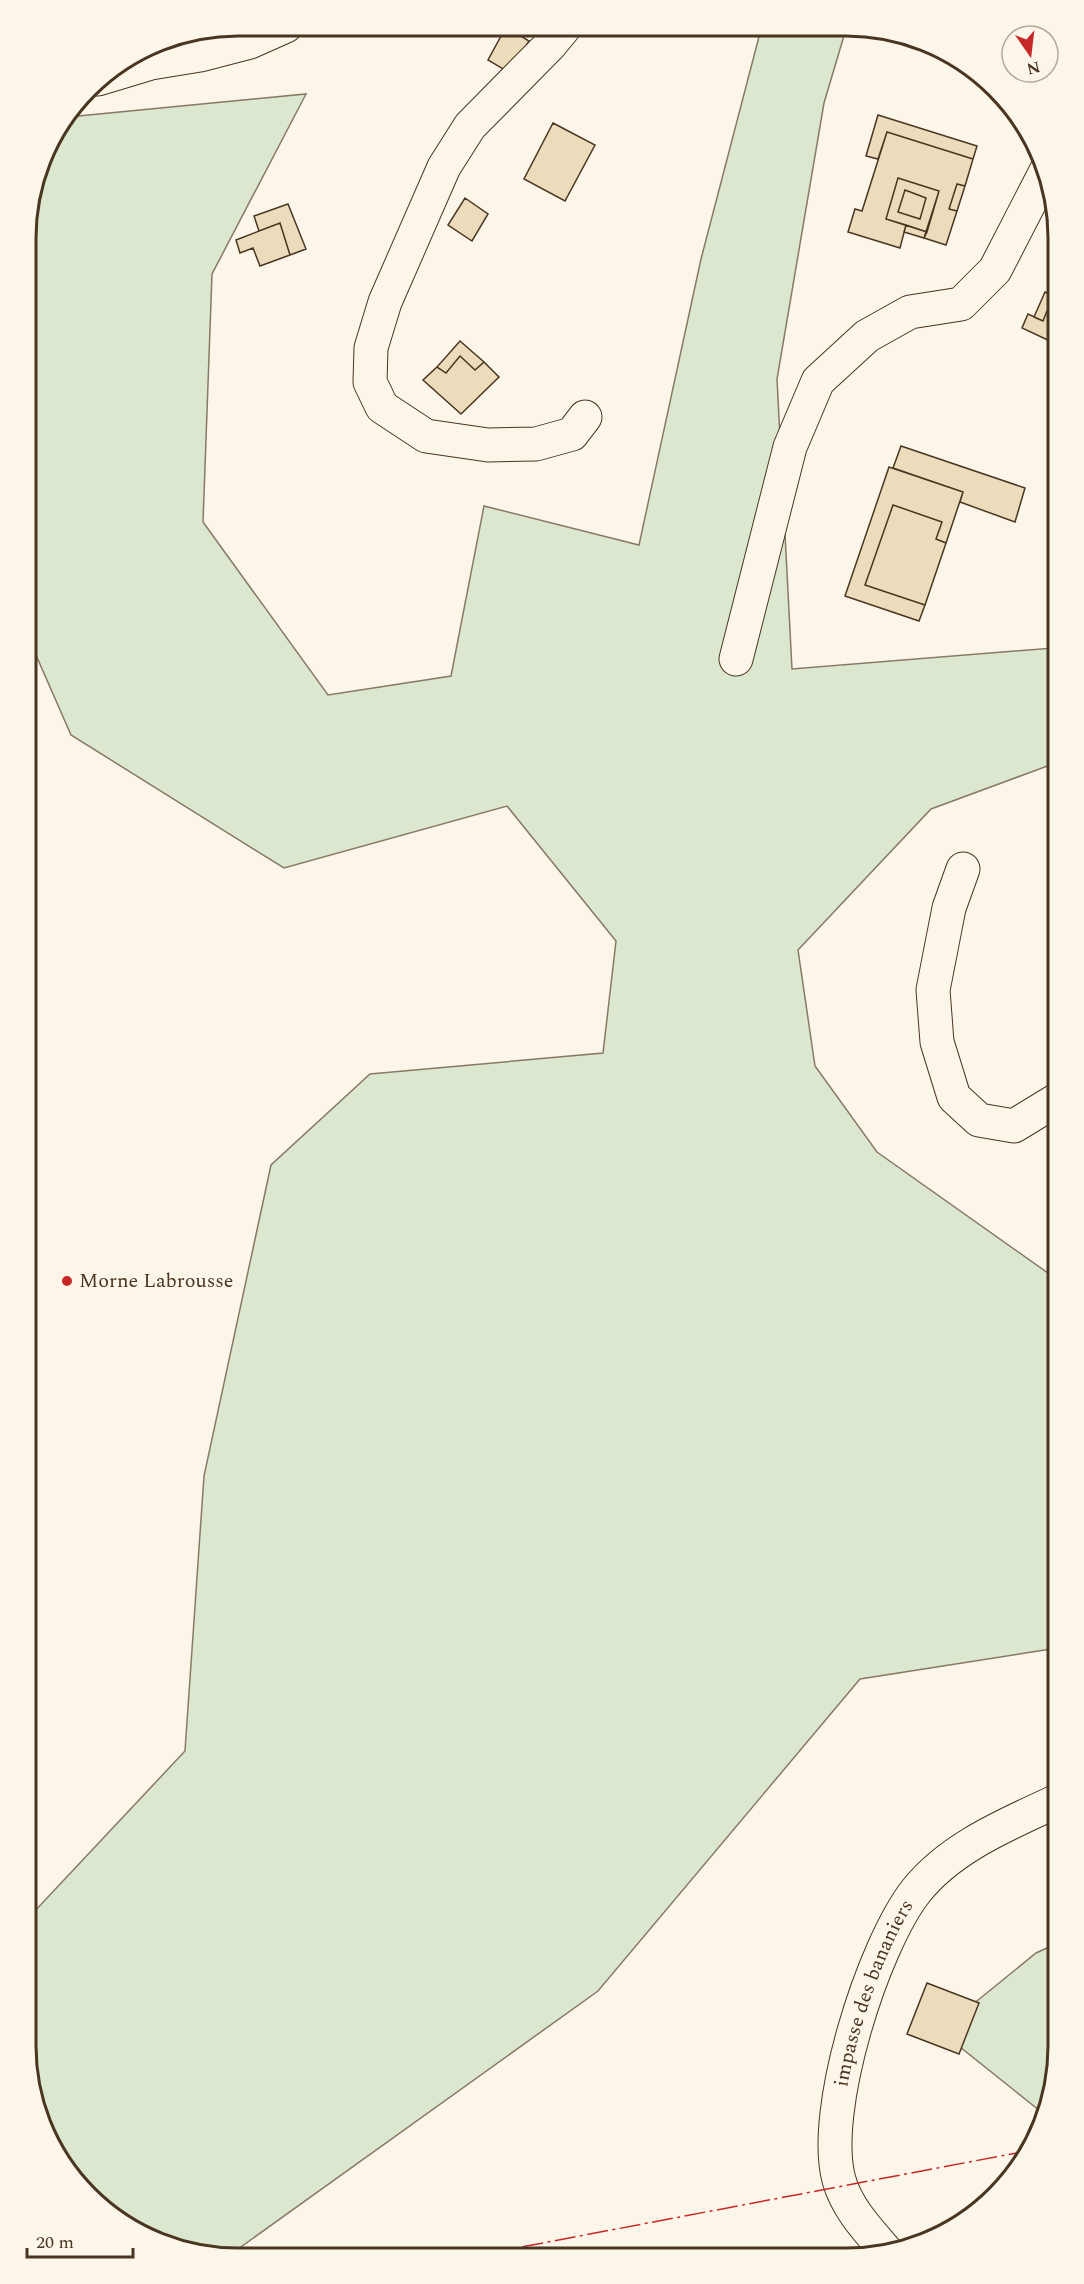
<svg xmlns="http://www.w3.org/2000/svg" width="1084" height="2284" font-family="Spectral,serif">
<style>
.green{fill:#dce7d0;stroke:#887966;stroke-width:1.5}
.building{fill:#ecdcbc;stroke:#4a3520;stroke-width:1.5;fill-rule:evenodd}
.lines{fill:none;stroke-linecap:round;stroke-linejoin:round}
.minor-casing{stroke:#4a3520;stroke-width:35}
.minor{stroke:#fbf6e9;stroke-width:33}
.power{stroke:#c62828;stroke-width:1.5;stroke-dasharray:21 4.5 3 4.5;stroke-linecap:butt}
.poi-dot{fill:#c62828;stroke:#fbf6e9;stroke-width:2}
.labels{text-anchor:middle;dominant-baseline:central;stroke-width:4.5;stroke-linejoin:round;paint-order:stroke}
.poi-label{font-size:20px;fill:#4a3520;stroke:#fbf6e9;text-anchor:start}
.street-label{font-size:20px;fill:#4a3520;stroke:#fbf6e9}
.rim{fill:none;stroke:#4a3520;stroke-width:3}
</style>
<rect width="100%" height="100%" fill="#fbf6e9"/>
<path class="green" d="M761 29H846L824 103 777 379 792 669 1053 648V764L931 809 798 950 815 1066 877 1152 1055 1278 1057 1648 860 1679 598 1991 231 2254H197L98 2205 61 2164 33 2101 32 1914 185 1751 204 1476 271 1165 370 1074 603 1053 616 941 507 806 284 868 71 735 29 639 27 211 48 144 68 117 306 94 212 274 203 522 328 695 451 676 484 506 639 545 701 259Z
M1058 1943V2060L1045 2115 940 2031 1036 1953Z"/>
<path class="building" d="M506 27 529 41 510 73 488 60Z
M878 115 977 146 973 159 887 132 878 159 866 156Z
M553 123 595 145 565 201 524 179Z
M887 132 973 159 965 186 957 184 949 209 957 211 946 245 924 238 939 191 898 178 886 219 906 225 900 248 848 232 855 209 862 211Z
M898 178 939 191 927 232 886 219ZM905 190 926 198 920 219 898 212Z
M957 184 965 186 957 211 949 209Z
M905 190 926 198 920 219 898 212Z
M465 198 488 214 472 241 448 225Z
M288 204 306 249 290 255 280 223 259 231 254 216Z
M280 223 290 255 260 266 253 248 240 253 236 240Z
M906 225 927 232 924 238 904 232Z
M1045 292 1052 295V313L1047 311 1043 321 1034 317Z
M1047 311 1052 313V342L1022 328 1028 314 1043 321Z
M460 341 484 362 475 370 460 356 446 373 437 367Z
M460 356 475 370 484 362 499 377 461 414 423 380 437 367 446 373Z
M901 446 1025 488 1015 522 960 502 963 492 893 468Z
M889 467 963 492 946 543 936 539 942 522 893 505 865 585 925 605 919 621 845 596Z
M893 505 942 522 936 539 946 543 925 605 865 585Z
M927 1983 979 2003 959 2054 907 2034Z"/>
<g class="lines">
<g class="minor-casing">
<g id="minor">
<path d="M564 28 550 45 470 126 444 167 385 302 371 348 370 382 382 407 426 436 488 445 536 444 572 434 585 417"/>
<path d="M98 79 151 63 200 55 250 42 286 26"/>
<path d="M736 659 790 447 818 381 867 336 910 312 961 304 995 270 1046 171"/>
<path d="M963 869 949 908 933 990 937 1042 954 1097 979 1120 1014 1126 1055 1101"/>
<path id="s1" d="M886 2251C867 2229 847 2208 839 2180 820 2111 873 1946 916 1891 951 1847 1008 1824 1057 1801"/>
</g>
</g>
<use href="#minor" class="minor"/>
<path class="power" d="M490 2253 1027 2151"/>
</g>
<circle class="poi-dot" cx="67" cy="1281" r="6"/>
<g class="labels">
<g class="poi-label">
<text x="79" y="1281">Morne Labrousse</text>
</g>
<g class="street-label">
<text stroke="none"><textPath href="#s1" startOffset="279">impasse des bananiers</textPath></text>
</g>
</g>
<path d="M0 0H1084V2284H0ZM238 36H846A202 202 0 0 1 1048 238V2046A202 202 0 0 1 846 2248H238A202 202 0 0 1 36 2046V238A202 202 0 0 1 238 36Z" fill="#fbf6e9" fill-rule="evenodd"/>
<path class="rim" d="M238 36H846A202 202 0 0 1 1048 238V2046A202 202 0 0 1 846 2248H238A202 202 0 0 1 36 2046V238A202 202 0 0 1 238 36Z"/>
<g transform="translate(1030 54) rotate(166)"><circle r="28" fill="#fbf6e9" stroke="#b4a999" stroke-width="1.5"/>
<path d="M0-4.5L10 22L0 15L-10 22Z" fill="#c62828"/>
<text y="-9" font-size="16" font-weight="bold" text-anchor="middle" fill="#4a3520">N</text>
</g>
<path d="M27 2248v9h106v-9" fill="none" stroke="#4a3520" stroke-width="3"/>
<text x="36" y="2248" font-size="18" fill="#4a3520" stroke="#fbf6e9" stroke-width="4.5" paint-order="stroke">20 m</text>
</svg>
